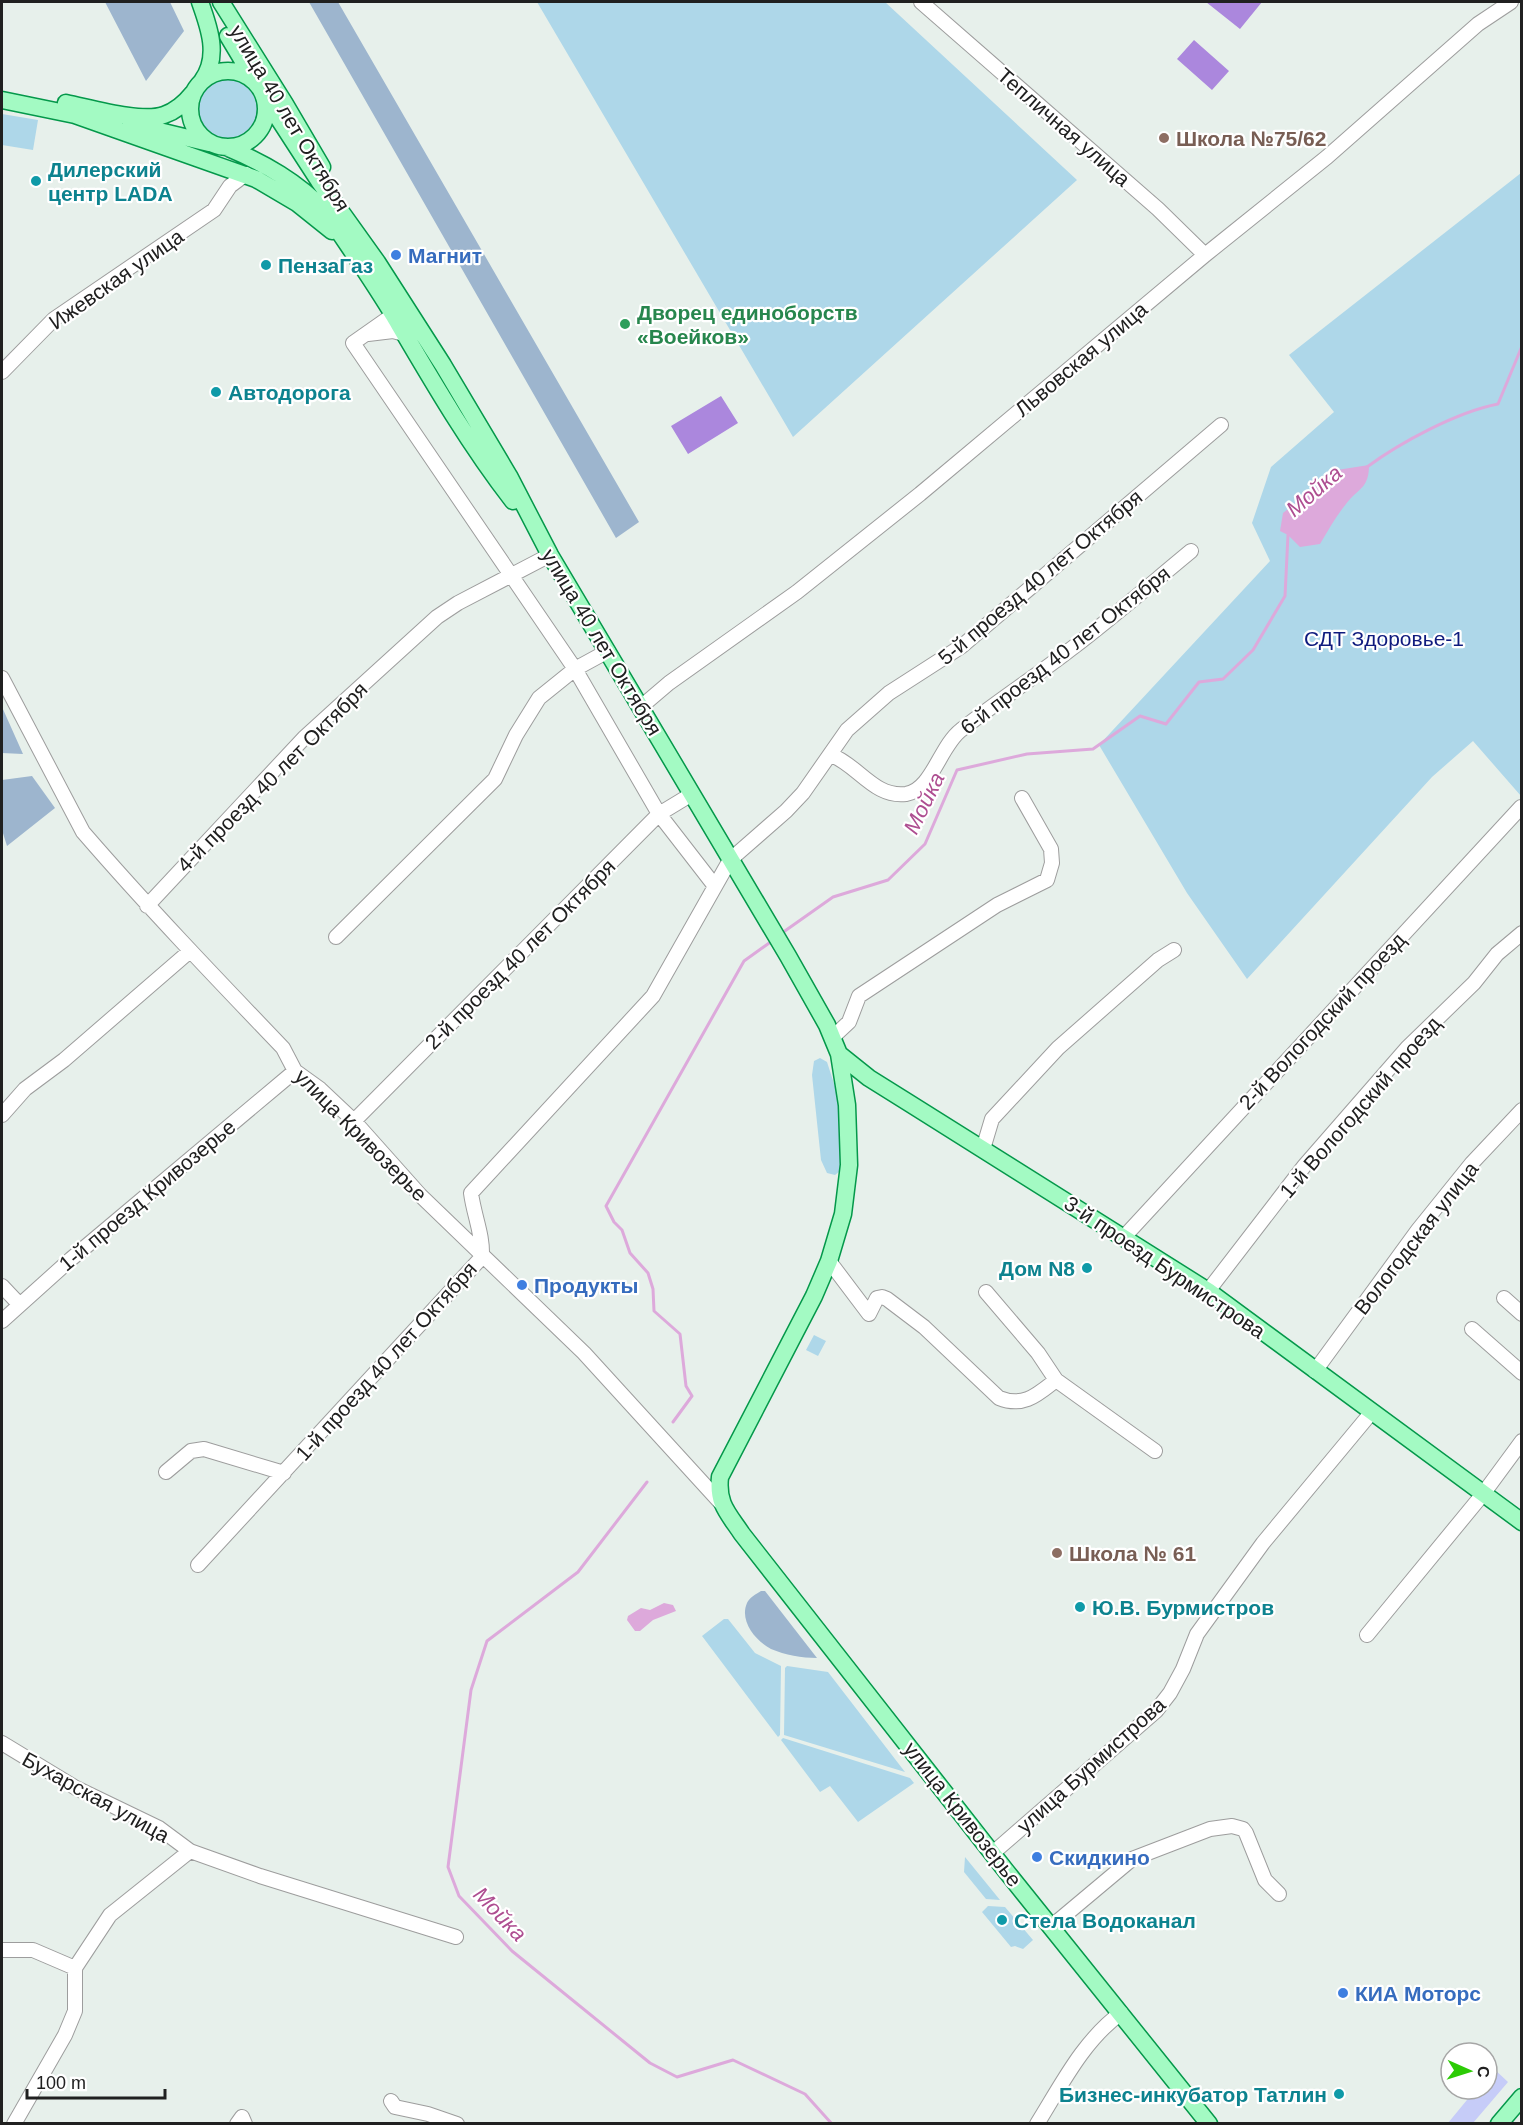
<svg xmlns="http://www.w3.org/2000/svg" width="1523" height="2125" font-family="Arial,sans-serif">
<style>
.grass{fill:#aed7e9}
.forest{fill:#9db5ce}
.park{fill:#c6ccf8}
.pitch{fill:#ab87dd}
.water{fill:#dda9db}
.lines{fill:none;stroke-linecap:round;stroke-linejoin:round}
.stream{stroke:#dda9db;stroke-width:3}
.minor-casing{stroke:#9d9d9d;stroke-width:16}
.major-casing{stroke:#04984a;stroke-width:19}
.minor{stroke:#fff;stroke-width:14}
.major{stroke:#a3fac3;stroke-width:16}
.education-dot{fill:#8d6e63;stroke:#fff;stroke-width:2}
.culture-dot{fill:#0f9aa8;stroke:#fff;stroke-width:2}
.shop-dot{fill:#3f7fe0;stroke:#fff;stroke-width:2}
.leisure-dot{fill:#2e9e5b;stroke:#fff;stroke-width:2}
.labels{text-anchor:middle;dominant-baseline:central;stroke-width:4.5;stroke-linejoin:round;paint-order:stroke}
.street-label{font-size:21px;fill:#202020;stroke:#fff}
.education-label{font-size:21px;font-weight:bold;fill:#785e54;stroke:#fff;text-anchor:start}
.culture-label{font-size:21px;font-weight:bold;fill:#0d838f;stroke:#fff;text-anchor:start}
.shop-label{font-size:21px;font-weight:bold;fill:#366cbe;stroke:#fff;text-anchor:start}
.leisure-label{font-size:21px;font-weight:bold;fill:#27864d;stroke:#fff;text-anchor:start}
.park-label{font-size:21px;fill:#0f1b7e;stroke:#fff}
.water-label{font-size:22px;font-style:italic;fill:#ae4e91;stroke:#fff}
</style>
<rect width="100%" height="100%" fill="#e7f0eb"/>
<path class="grass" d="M537 2H885L1077 180 793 437Z
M196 109a32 32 0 1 1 64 0a32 32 0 1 1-64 0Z
M2 114 38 120 33 150 2 145Z
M1521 173V796L1473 741 1432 777 1247 979 1187 893 1099 745 1270 561 1252 523 1271 467 1334 412 1289 355Z
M820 1058 827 1062 839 1099 842 1121 840 1171 835 1175 827 1173 821 1160 812 1075 814 1061Z
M814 1335 826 1341 818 1356 806 1350Z
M724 1619H728L755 1653 781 1666 780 1735 778 1737 702 1636Z
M787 1666 828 1672 905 1772 784 1735 785 1668Z
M783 1738 910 1778 914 1783 858 1822 830 1786 820 1792 781 1740Z
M965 1857 1000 1900 986 1899 964 1872Z
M988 1906 1005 1907 1033 1940 1023 1949 1015 1946 1011 1947 982 1912Z"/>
<path class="forest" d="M105 2H170L184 31 146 81Z
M309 2H338L639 522 616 538Z
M2 707 23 754 2 753Z
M32 776 55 808 7 846 2 830V780Z
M761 1591H765L817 1658C802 1658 785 1655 771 1649 756 1641 739 1621 747 1603 749 1598 756 1594 761 1591Z"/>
<path class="park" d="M1493 2068 1508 2082 1473 2123H1448L1476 2089H1487V2075Z"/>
<path class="pitch" d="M1206 2H1262L1240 29Z
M1194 40 1229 71 1212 90 1177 59Z
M721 396 738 423 688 454 671 426Z"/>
<path class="water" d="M1369 465C1369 489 1358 488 1346 504 1336 516 1328 531 1320 544L1300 547 1288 535 1280 531 1283 513 1337 470Z
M664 1603 673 1605 676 1611 653 1620 640 1631H635L627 1620 628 1616 641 1608 650 1610Z"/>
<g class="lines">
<path class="stream" d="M1367 467C1401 442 1457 412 1498 404L1522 346
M782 933 833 897 888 880 925 844 957 770 1027 754 1093 749 1140 716 1166 724 1199 682 1223 679 1253 650 1285 596 1288 535 1289 534
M673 1422 692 1396 686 1386 680 1334 654 1311 653 1289 648 1273 630 1253 622 1230 614 1222 606 1206 744 961 772 941
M647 1482 578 1572 487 1641 471 1690 448 1867 459 1896 512 1951 650 2063 677 2077 733 2060 805 2094 832 2124"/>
<g class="minor-casing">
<path id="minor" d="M921 2 1158 209 1205 255
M400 310 353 343 575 669 659 814 714 885
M368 334 393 331 404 334
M2 372 54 319 214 210 230 186 246 174
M2 678 83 832C147 906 215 977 283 1048L295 1071 320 1089 354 1121 420 1195 584 1353 720 1502
M642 706 669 683 797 592 920 494 1205 255 1327 157 1478 24 1511 2
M831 755C858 765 874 798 906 794 932 790 940 746 961 730 996 702 1035 677 1071 649 1112 618 1151 584 1191 551
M147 906 304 738 437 617 458 603 550 555
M336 937 495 779 516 735 539 698 575 669 608 651
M833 1037 849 1022 859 996 997 905 1047 880 1052 863 1051 849 1022 798
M2 1115 25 1089 64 1060 190 951
M354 1121 659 814 692 794
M983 1149 992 1119 1058 1048 1158 960 1174 950
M1124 1237 1521 807
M829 1261 869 1314 877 1298 882 1297 887 1299 924 1327 999 1398C1024 1408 1038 1394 1056 1380
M2 1286 19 1304
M1208 1291 1305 1165 1407 1048 1474 983 1497 954 1522 933
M986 1292 1038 1353 1056 1380 1155 1451
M1504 1298 1522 1314
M2 1321 71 1259 295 1071
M1472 1329 1522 1373
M1315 1371 1418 1230 1472 1163 1522 1110
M166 1472 191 1451 204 1449 284 1473
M198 1565 482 1257C483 1234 474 1216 471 1193L653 996 730 860 786 811 803 793 847 730 889 693 962 646 1221 425
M1367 1635 1483 1494 1522 1441
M2 1743 76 1788 159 1828 190 1851 260 1876 456 1937
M994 1852 1156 1711 1170 1693 1183 1669 1197 1634 1263 1543 1371 1413
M1052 1926 1132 1859 1210 1829 1232 1826 1243 1829 1246 1833 1265 1880 1279 1894
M2 1950H33L75 1968
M391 2101 395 2107 428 2114 457 2124
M14 2124 65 2035 75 2011V1968L110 1915 190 1851
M237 2124 242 2117 245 2124
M1037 2124C1062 2084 1083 2041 1121 2013"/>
</g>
<g class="major-casing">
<path id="major" d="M200 2C209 27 220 57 202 81
M221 2 285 104 322 167
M228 36 255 81
M190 109a38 38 0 1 1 76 0a38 38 0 1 1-76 0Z
M264 96 319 181 377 262 443 365 509 476 550 555 788 956 827 1025 839 1054 847 1105 849 1165 843 1214 829 1261 814 1296 720 1477C717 1504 728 1513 742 1534L1006 1871 1209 2124
M2 100 75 115 256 179 297 203 332 231
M66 103C91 108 141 123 164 115 176 111 185 103 193 93
M130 124 209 143
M226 147C264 163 298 182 326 212 349 247 373 281 394 316 431 379 468 443 513 501
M839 1054 869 1078 909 1103 1208 1291 1522 1522
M1499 2124 1522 2097"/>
</g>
<use href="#minor" class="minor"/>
<use href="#major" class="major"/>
</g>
<g class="education-dot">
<circle cx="1164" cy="138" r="6"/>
<circle cx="1057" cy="1553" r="6"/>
</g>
<g class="culture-dot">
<circle cx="36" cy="181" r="6"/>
<circle cx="266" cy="265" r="6"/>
<circle cx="216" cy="392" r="6"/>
<circle cx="1087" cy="1268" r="6"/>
<circle cx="1080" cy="1607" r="6"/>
<circle cx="1002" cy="1920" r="6"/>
<circle cx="1339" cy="2094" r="6"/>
</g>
<g class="shop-dot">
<circle cx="396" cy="255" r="6"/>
<circle cx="522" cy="1285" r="6"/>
<circle cx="1037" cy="1857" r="6"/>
<circle cx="1343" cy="1993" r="6"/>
</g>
<circle class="leisure-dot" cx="625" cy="324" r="6"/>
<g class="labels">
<g class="street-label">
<text transform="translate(290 118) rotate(59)">улица 40 лет Октября</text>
<text transform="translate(1064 127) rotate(41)">Тепличная улица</text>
<text transform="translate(116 279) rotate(-35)">Ижевская улица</text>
<text transform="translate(1081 359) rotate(-40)">Львовская улица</text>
<text transform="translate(1040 577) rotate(-40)">5-й проезд 40 лет Октября</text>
<text transform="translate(602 642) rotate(59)">улица 40 лет Октября</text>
<text transform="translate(1065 650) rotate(-38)">6-й проезд 40 лет Октября</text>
<text transform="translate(272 777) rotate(-45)">4-й проезд 40 лет Октября</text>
<text transform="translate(520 954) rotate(-45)">2-й проезд 40 лет Октября</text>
<text transform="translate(1322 1021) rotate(-47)">2-й Вологодский проезд</text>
<text transform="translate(1360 1107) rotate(-49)">1-й Вологодский проезд</text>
<text transform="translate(361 1135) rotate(45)">улица Кривозерье</text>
<text transform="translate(147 1195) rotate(-40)">1-й проезд Кривозерье</text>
<text transform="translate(1416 1238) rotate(-52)">Вологодская улица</text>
<text transform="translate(1165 1267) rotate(34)">3-й проезд Бурмистрова</text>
<text transform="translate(386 1361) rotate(-48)">1-й проезд 40 лет Октября</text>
<text transform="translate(1091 1765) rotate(-42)">улица Бурмистрова</text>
<text transform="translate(96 1797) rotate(29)">Бухарская улица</text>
<text transform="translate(963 1814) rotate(52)">улица Кривозерье</text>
</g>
<g class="education-label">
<text x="1176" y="138">Школа №75/62</text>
<text x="1069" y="1553">Школа № 61</text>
</g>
<g class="culture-label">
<text x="48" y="169">Дилерский<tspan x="48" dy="24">центр LADA</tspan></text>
<text x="278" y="265">ПензаГаз</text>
<text x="228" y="392">Автодорога</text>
<text x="1075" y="1268" text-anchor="end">Дом N8</text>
<text x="1092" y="1607">Ю.В. Бурмистров</text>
<text x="1014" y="1920">Стела Водоканал</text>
<text x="1327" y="2094" text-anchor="end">Бизнес-инкубатор Татлин</text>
</g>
<g class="shop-label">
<text x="408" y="255">Магнит</text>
<text x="534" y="1285">Продукты</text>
<text x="1049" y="1857">Скидкино</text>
<text x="1355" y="1993">КИА Моторс</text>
</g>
<g class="leisure-label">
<text x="637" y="312">Дворец единоборств<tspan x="637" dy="24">«Воейков»</tspan></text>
</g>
<g class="park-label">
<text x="1384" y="638">СДТ Здоровье-1</text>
</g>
<g class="water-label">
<text transform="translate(1314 491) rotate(-41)">Мойка</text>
<text transform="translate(924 803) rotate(-64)">Мойка</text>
<text transform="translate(500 1914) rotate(46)">Мойка</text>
</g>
</g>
<rect width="1523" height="2125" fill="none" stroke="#202020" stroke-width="6"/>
<g transform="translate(1469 2071) rotate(93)"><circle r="28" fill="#ffffff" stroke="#a6a6a6" stroke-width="1.5"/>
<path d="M0-4.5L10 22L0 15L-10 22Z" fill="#2ccb05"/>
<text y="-9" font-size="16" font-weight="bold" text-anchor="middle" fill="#202020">С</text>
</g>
<path d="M27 2089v9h138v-9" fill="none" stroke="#202020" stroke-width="3"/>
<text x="36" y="2089" font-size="18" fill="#202020" stroke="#ffffff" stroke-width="4.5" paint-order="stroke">100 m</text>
</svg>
